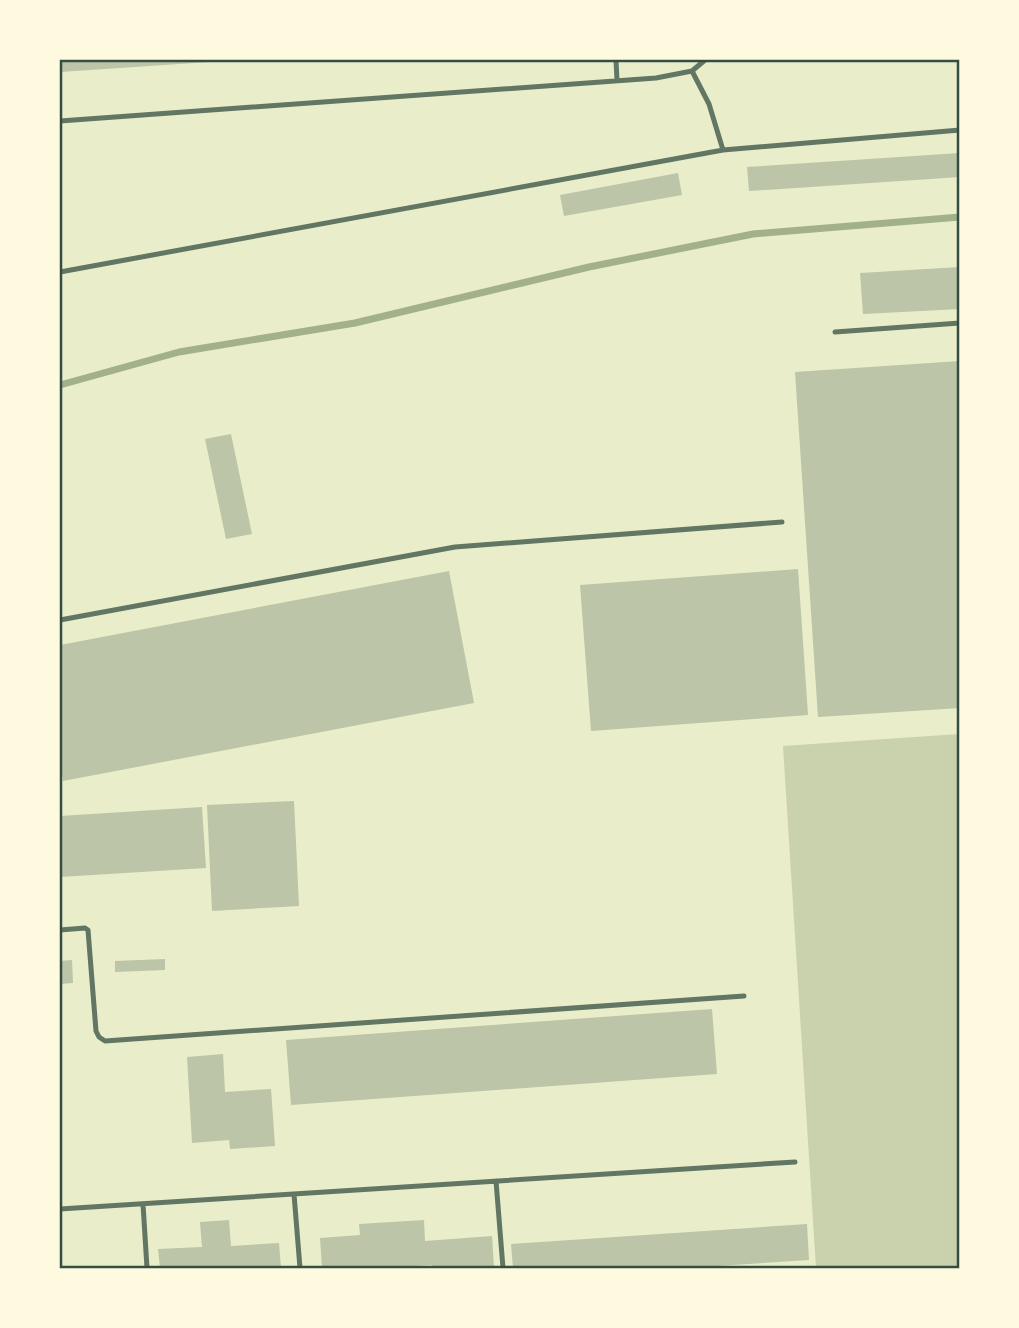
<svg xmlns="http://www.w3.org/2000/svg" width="1019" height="1328" font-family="'Noto Serif',serif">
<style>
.green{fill:#cad2ad}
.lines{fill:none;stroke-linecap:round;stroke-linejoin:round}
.stream{stroke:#a3b18a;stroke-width:7}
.building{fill:#bcc5a7}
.service{stroke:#617663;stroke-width:5}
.neatline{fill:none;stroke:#344e41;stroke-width:2.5}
</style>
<rect width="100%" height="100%" fill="#e9edc9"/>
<path class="green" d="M959 734V1268H816L783 746Z"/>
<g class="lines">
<path class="stream" d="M60 385 179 352 355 323 589 267 753 234 960 217"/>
</g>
<path class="building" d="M60 60H209V62L60 72Z
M960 153V177L749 191 747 167Z
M678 173 682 195 564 216 560 195Z
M960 267V309L863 314 860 273Z
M960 361V708L818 717 795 372Z
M231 434 252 534 226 539 205 439Z
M798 569 808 715 591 731 580 585Z
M449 571 474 703 63 781 60 762V645Z
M294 801 299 906 212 911 207 805Z
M202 807 206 868 60 877V816Z
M165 959V970L115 972V961Z
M72 960 73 983 60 984V961Z
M712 1009 717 1074 291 1105 286 1040Z
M223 1054 225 1092 271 1089 275 1146 230 1149 229 1140 192 1143 187 1057Z
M229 1220 231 1246 279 1243 281 1268H160L158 1249 202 1247 200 1222Z
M424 1220 425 1241 492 1236 494 1268H432V1265L375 1268H322L320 1238 360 1235 359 1224Z
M807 1224 809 1260 686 1268H513L511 1244Z"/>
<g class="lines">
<path class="service" d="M616 60 617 81
M692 71 709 104 723 150
M60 121 656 78 692 71 705 60
M60 272 723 150 960 130
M835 332 960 323
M60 620 455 547 782 522
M60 930 85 928 88 930 96 1031 99 1037 105 1041 744 996
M496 1181 503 1268
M294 1194 300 1268
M143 1204 147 1268
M60 1209 795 1162"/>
</g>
<rect width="1019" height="1328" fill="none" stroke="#fefae0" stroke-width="122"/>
<rect x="61" y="61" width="897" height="1206" class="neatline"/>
</svg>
